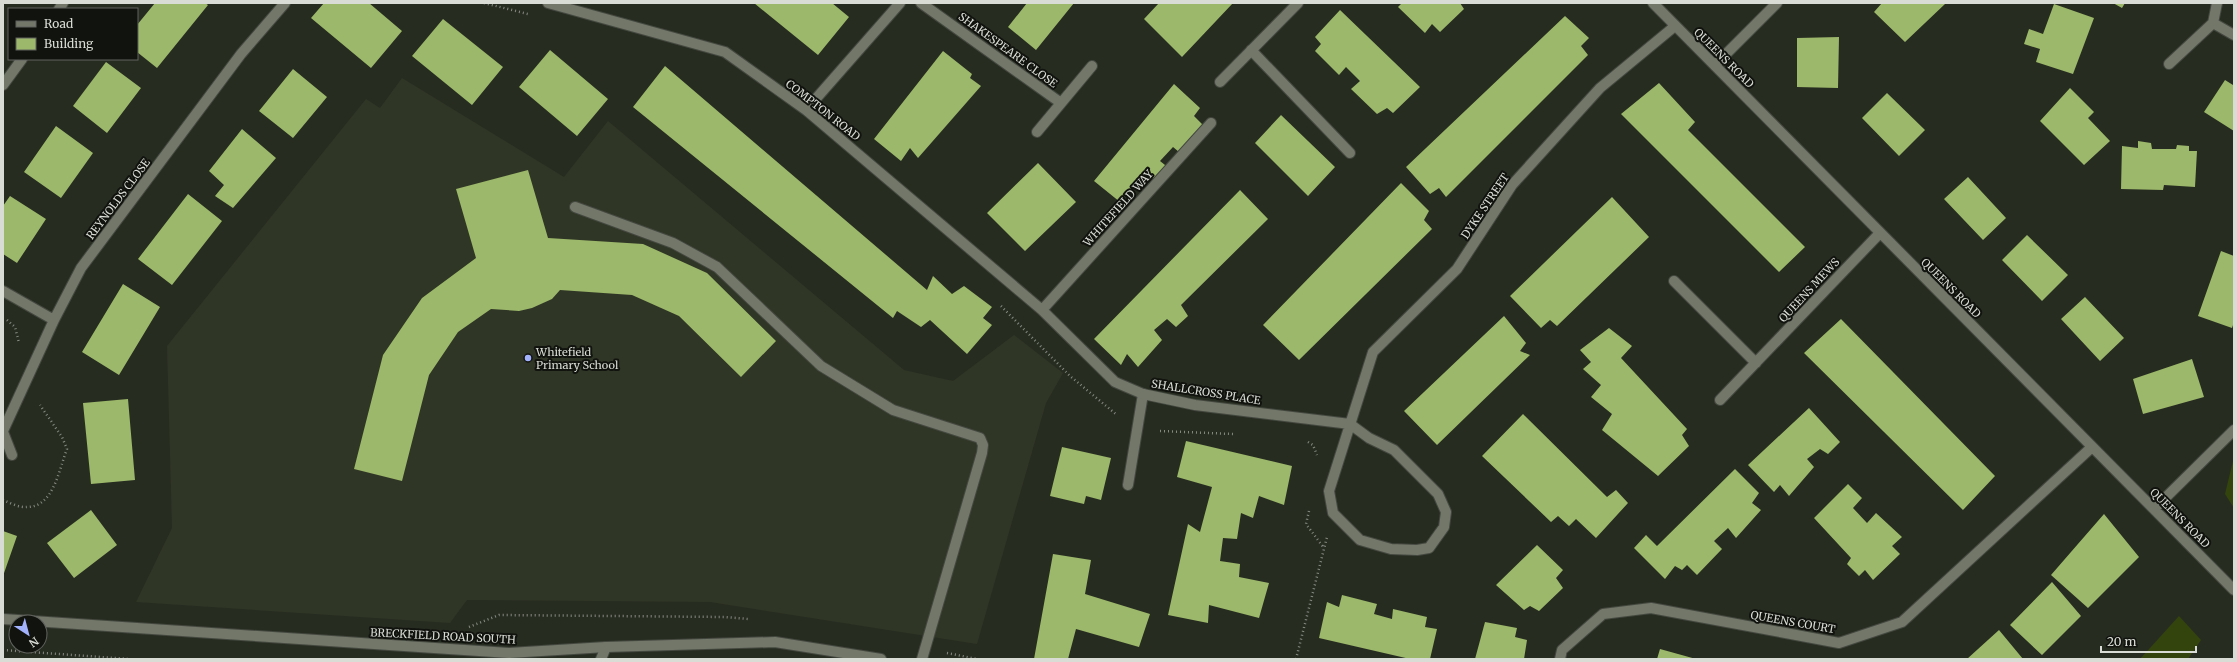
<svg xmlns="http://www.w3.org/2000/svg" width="2237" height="662" font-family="Merriweather,serif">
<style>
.built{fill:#303626}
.green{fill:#33440d}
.building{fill:#9cb86a}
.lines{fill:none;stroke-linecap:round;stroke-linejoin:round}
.lane-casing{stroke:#44483f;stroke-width:12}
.street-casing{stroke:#44483f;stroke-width:12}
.secondary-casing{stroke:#44483f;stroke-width:12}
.path{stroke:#868a81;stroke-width:2.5;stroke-dasharray:1 3;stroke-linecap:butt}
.lane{stroke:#72776a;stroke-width:10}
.street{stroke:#72776a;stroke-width:10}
.secondary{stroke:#72776a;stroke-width:10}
.poi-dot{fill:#a3b2fd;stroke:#11130e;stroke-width:1.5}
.labels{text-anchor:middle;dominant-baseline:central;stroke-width:4;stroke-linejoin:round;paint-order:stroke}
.street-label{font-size:11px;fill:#d9dcd5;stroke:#11130e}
.poi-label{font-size:11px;fill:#d9dcd5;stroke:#11130e;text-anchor:start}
</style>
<rect width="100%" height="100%" fill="#272c21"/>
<path class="built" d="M402 78 564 177 608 121 904 370 953 381 1014 335 1063 373 1046 403 977 644 710 602 467 600 450 623 136 602 172 528 167 346 366 99 380 108Z"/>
<path class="green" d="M2233 461H2234V508L2225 494Z
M2179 616 2201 640 2188 659H2140Z"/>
<path class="building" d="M155 3H205L208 5 157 68 137 52V25Z
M324 3H369L402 31 371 68 311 18Z
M754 3H832L849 17 818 55Z
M1027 3H1074L1036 50 1008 27Z
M1159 3H1233L1182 57 1144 19Z
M1402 3H1460L1464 9 1440 32 1432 24 1425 33 1398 7Z
M1882 3H1944L1945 4 1905 42 1874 12Z
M2113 3H2125L2122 8Z
M2054 4 2094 18 2073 74 2036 62 2040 49 2024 44 2029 29 2043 34Z
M1340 10 1420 87 1393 113 1387 108 1377 114 1351 89 1360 81 1346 67 1339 75 1315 51 1321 44 1315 37Z
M1565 16 1589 38 1581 46 1588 55 1446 197 1439 188 1430 194 1406 167Z
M443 19 503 67 472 105 412 56Z
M1839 37 1838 88 1797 87V38Z
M550 50 608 99 577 136 519 87Z
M943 51 972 74 970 78 981 86 918 158 910 148 901 161 874 139Z
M106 62 141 88 107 133 73 106Z
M665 66 927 290 933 276 952 294 964 286 992 307 983 318 992 325 967 354 930 320 921 327 897 311 893 318 633 107Z
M293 69 327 97 293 138 259 111Z
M2225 80 2233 85 2234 83V131L2204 112Z
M1659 83 1695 122 1688 130 1805 247 1779 272 1621 114Z
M1174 84 1200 108 1194 116 1203 125 1179 152 1173 147 1160 161 1170 169 1158 182 1145 173 1120 202 1094 181Z
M2070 88 2094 112 2088 118 2110 141 2084 165 2040 121Z
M1887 93 1925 130 1899 156 1862 118Z
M1281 115 1335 167 1308 196 1255 143Z
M56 126 93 153 61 198 24 172Z
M242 129 276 158 233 208 215 196 224 185 209 171Z
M2138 141 2151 143 2152 149H2176L2177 145 2189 146V151H2197L2195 187 2164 185 2163 190 2121 189 2122 146 2138 148Z
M1038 163 1076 202 1025 251 987 213Z
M528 170 548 238 643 244 707 273 776 341 741 377 679 316 632 295 560 290 552 299 532 308 519 311 491 309 458 332 429 375 402 481 354 469 383 355 422 298 476 258 456 189Z
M1968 177 2006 218 1983 240 1944 199Z
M1401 183 1429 211 1424 220 1432 229 1299 360 1263 325Z
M1240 190 1268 219 1181 305 1188 316 1176 327 1167 319 1154 330 1162 340 1138 367 1127 354 1121 365 1094 339Z
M188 194 222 221 172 285 138 259Z
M10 196 46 219 17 263 3 254V206Z
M1612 197 1649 237 1557 326 1550 320 1541 328 1510 296Z
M2027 235 2068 275 2042 301 2002 260Z
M2221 251 2234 256V322L2232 328 2198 316Z
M123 284 160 307 119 375 82 352Z
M2085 297 2124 338 2100 361 2061 319Z
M1504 316 1526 343 1520 351 1530 355 1437 445 1404 411Z
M1841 319 1995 476 1963 510 1804 353Z
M1609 328 1632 346 1621 358 1687 429 1682 435 1689 446 1658 476 1602 430 1612 414 1591 397 1601 385 1583 369 1591 362 1580 350Z
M2192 359 2204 397 2143 414 2133 379Z
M128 399 135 480 91 484 83 403Z
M1809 408 1840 442 1828 454 1820 449 1807 459 1814 467 1789 496 1780 485 1774 492 1748 465Z
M1523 414 1607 497 1616 490 1628 503 1596 538 1576 519 1569 526 1558 516 1551 522 1482 456Z
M1186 441 1292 466 1284 505 1259 496 1253 518 1241 513 1237 539 1223 538 1220 561 1240 564 1239 577 1269 583 1259 618 1209 605 1208 623 1168 615 1188 524 1200 532 1212 487 1177 477Z
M1062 447 1111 458 1101 500 1086 496 1084 504 1050 496Z
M1735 469 1759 493 1752 503 1761 510 1736 538 1728 528 1714 541 1722 549 1697 575 1687 565 1682 570 1675 566 1665 579 1634 548 1646 535 1657 546Z
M1848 484 1862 498 1853 508 1867 523 1876 513 1902 537 1892 546 1900 554 1873 580 1865 570 1859 576 1847 564 1851 558 1814 518Z
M91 510 117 545 74 578 47 543Z
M2104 514 2139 557 2088 608 2051 575Z
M3 531 17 536 3 576Z
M1537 545 1563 570 1556 578 1563 588 1539 611 1530 606 1524 610 1496 585Z
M1053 554 1091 560 1085 594 1150 614 1139 647 1076 629 1068 659H1034Z
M2052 582 2081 616 2042 655 2010 625Z
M1342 595 1377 604 1374 614 1392 619 1393 609 1427 617 1425 627 1437 629 1430 659H1410L1319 638 1327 602 1339 607Z
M1485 622 1517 628 1515 637 1527 640 1524 659H1475Z
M1999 630 2023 659H1967Z
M1660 649 1696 659H1657Z"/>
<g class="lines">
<g class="lane-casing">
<path id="lane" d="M575 207 673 243 717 267 821 366 893 410 980 438 983 445 982 453 922 659
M1128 485 1143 394"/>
</g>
<g class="street-casing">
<path id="street" d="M548 3 725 52 806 110 1042 310 1115 382 1143 394 1195 405 1350 424 1369 438 1394 450 1438 494 1446 512 1444 527 1429 548 1417 550 1391 549 1360 540 1333 513 1329 491 1373 352 1457 269 1512 185 1600 88 1675 26
M921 3 1061 103
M1653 3 2234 590
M2213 23 2234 35
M1251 50 1350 153
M2169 64 2213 23 2217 3
M1715 65 1777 3
M1220 82 1298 3
M806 110 900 3
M1037 132 1092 66
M1674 281 1756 363
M3 291 54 320
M1042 310 1211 123
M1720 400 1880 233
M3 431 54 320 81 268 241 54 285 3
M3 432 12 455
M2154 509 2234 430
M601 659 606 647
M1560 659 1562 650 1603 614 1651 608 1839 643 1902 622 2092 447"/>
</g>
<g class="secondary-casing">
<path id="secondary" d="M59 9 63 3
M3 85 22 59
M3 619 509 653 606 647 775 642 881 659"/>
</g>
<path class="path" d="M484 3 528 14
M1001 306 1070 376 1117 415
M7 320 15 327 19 343
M1160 431 1233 434
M1308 442 1313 445 1317 455
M3 500C10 503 20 508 27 507 54 507 59 469 67 449L62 437 40 405
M1309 511 1306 524 1324 548
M469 627 499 615 725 617 748 619
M3 650 129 659
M947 653 977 659
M1296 659 1327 537"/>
<use href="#lane" class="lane"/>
<use href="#street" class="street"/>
<use href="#secondary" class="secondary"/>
</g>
<circle class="poi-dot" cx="528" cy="358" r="4"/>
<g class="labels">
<g class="street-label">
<text transform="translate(1008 50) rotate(36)">SHAKESPEARE CLOSE</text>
<text transform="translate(1724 58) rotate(45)">QUEENS ROAD</text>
<text transform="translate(823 110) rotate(38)">COMPTON ROAD</text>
<text transform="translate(118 199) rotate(-53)">REYNOLDS CLOSE</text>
<text transform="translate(1485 206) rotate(-56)">DYKE STREET</text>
<text transform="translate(1118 208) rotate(-48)">WHITEFIELD WAY</text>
<text transform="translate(1951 288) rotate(45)">QUEENS ROAD</text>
<text transform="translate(1809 290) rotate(-47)">QUEENS MEWS</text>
<text transform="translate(1206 392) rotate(9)">SHALLCROSS PLACE</text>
<text transform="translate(2180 518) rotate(45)">QUEENS ROAD</text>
<text transform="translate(1793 622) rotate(10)">QUEENS COURT</text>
<text transform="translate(443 636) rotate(3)">BRECKFIELD ROAD SOUTH</text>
</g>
<g class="poi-label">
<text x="536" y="352">Whitefield<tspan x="536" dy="13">Primary School</tspan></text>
</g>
</g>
<rect width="2237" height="662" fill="none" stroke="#d9dcd5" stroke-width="8"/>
<rect x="8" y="8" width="130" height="52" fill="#11130e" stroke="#61635e"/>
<rect x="16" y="21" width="20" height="6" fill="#72776a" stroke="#61635e"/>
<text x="44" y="28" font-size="12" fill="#d9dcd5">Road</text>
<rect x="16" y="38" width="20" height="12" fill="#9cb86a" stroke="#61635e"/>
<text x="44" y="48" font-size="12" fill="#d9dcd5">Building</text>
<g transform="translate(28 634) rotate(144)"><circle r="19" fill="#11130e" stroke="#61635e"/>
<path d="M0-3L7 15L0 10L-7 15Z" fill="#a3b2fd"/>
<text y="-6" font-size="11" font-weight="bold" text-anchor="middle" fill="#d9dcd5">N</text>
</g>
<path d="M2101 646v6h95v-6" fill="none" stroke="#d9dcd5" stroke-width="2"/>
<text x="2107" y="646" font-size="12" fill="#d9dcd5" stroke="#11130e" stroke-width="3" paint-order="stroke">20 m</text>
</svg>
